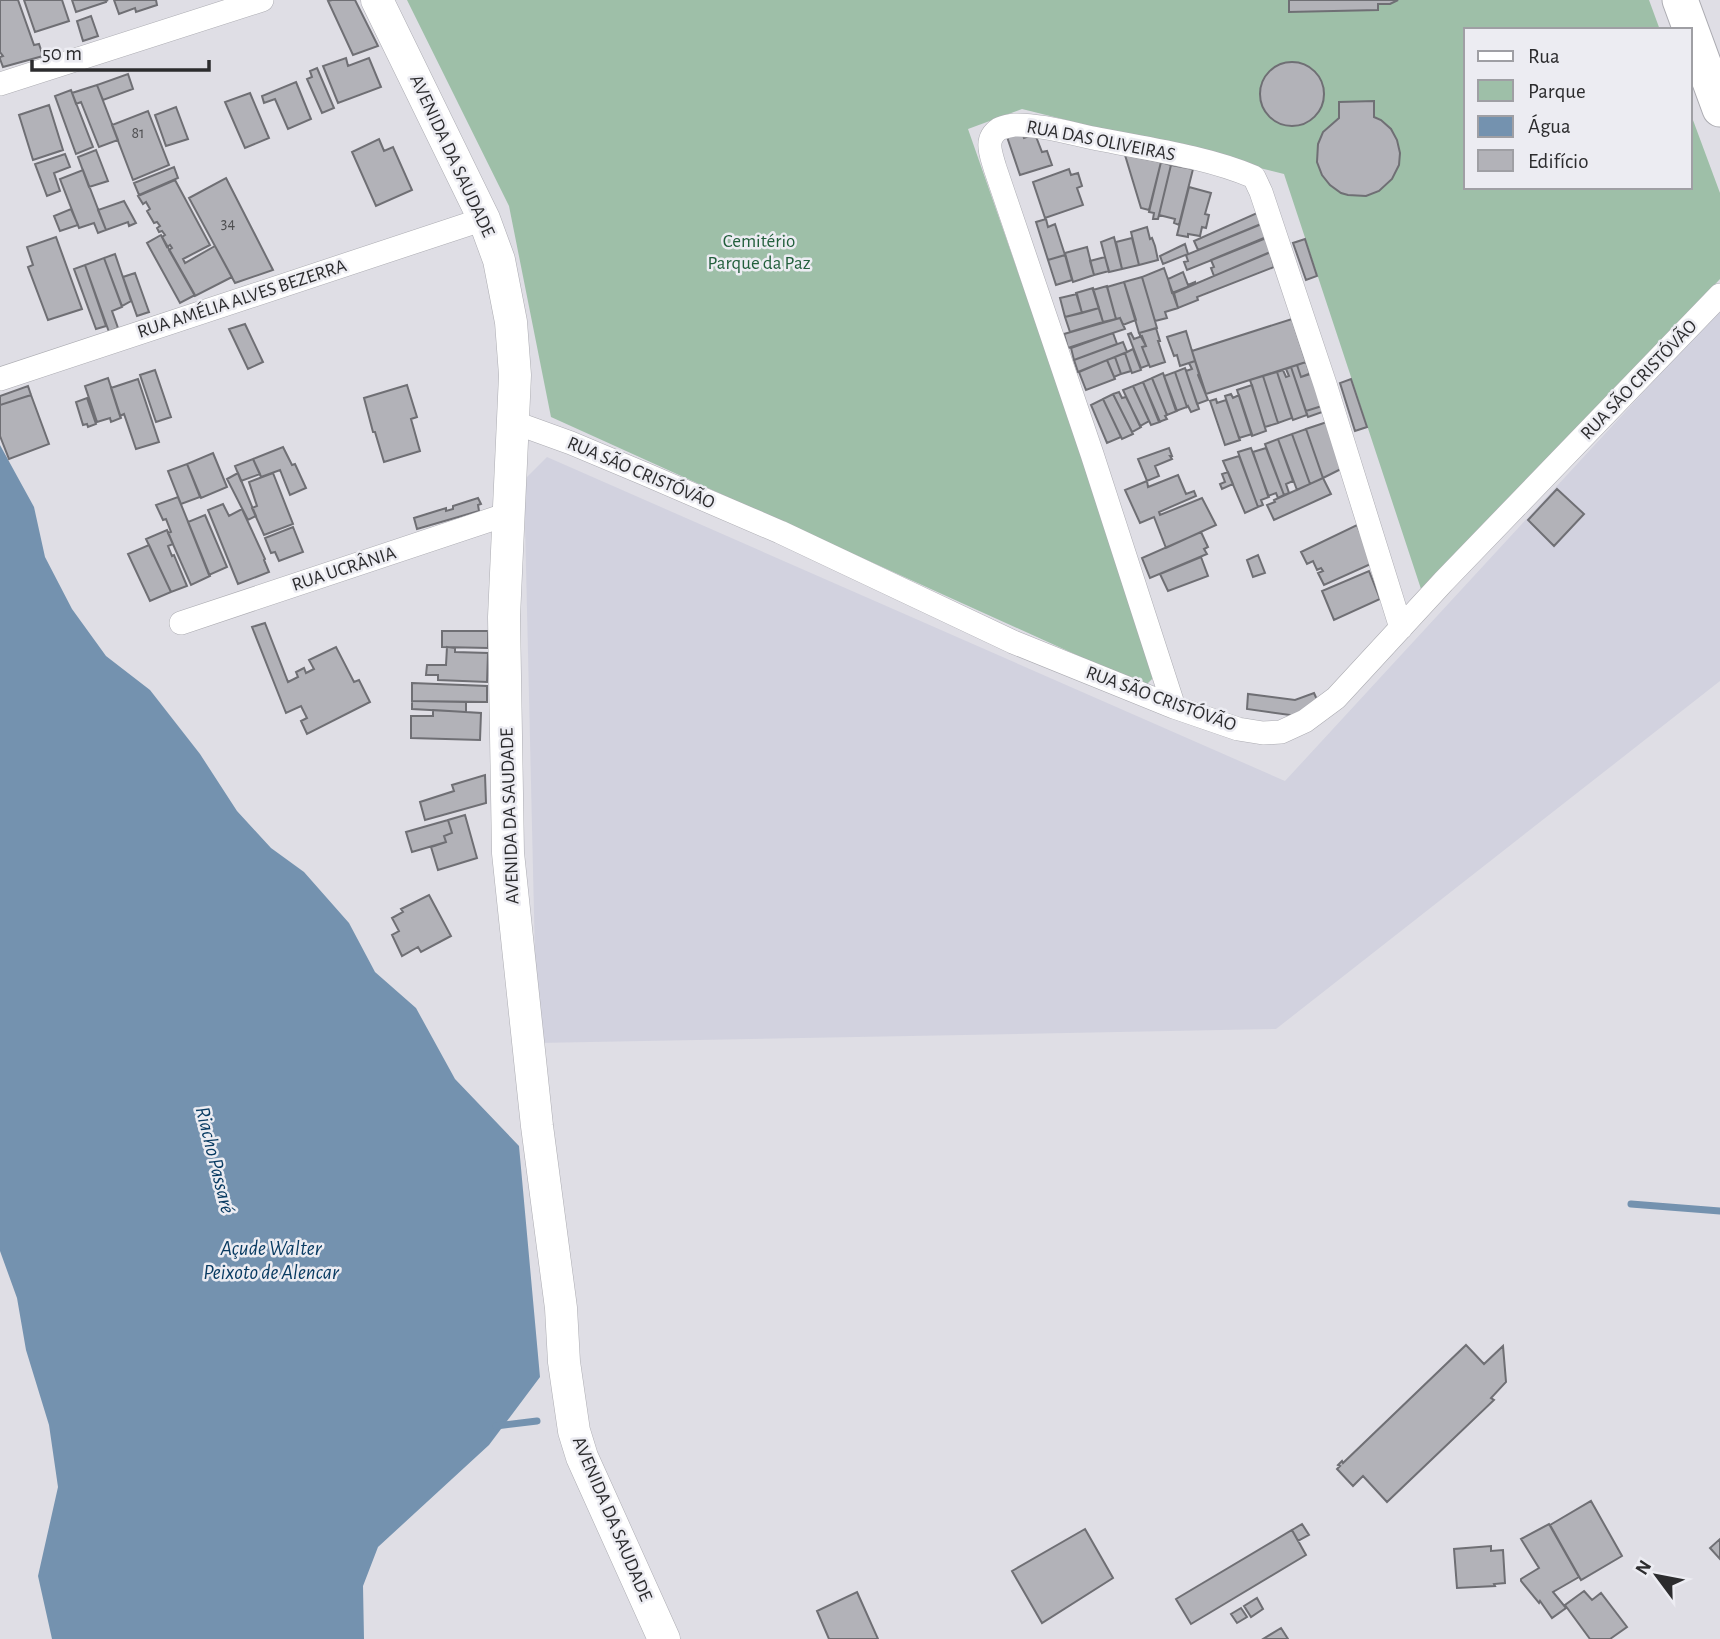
<svg xmlns="http://www.w3.org/2000/svg" width="1720" height="1639" font-family="'Alegreya Sans',sans-serif">
<style>
.built{fill:#d2d2df}
.green{fill:#9ebfa8}
.water{fill:#7492af}
.lines{fill:none;stroke-linecap:round;stroke-linejoin:round}
.stream{stroke:#7492af;stroke-width:7}
.building{fill:#b2b2b8;stroke:#6f6f74;stroke-width:2}
.street-casing{stroke:#acacb2;stroke-width:24}
.secondary-casing{stroke:#acacb2;stroke-width:33}
.primary-casing{stroke:#acacb2;stroke-width:37}
.street{stroke:#fff;stroke-width:23}
.secondary{stroke:#fff;stroke-width:32}
.primary{stroke:#fff;stroke-width:35}
.labels{text-anchor:middle;dominant-baseline:central;stroke-width:5;stroke-linejoin:round;paint-order:stroke}
.number-label{font-size:16px;fill:#4e4e50}
.street-label{font-size:19px;fill:#2c2c2e;stroke:#ececf2}
.park-label{font-size:19px;fill:#225f3c;stroke:#ececf2}
.water-label{font-size:21px;font-style:italic;fill:#093b62;stroke:#ececf2}
</style>
<rect width="100%" height="100%" fill="#dfdee5"/>
<path class="built" d="M1720 309V681L1276 1029 537 1043 524 480 547 457 1285 781Z"/>
<path class="green" d="M407 0H1649L1660 30H1466V187H1690V112L1720 193V279L1423 595 1284 174 1022 109 968 129 1158 673 1145 686 551 417 509 206Z"/>
<path class="water" d="M0 445 34 507 45 557 72 609 106 656 150 690 200 754 237 811 271 848 304 872 349 923 375 972 416 1008 455 1079 519 1146 540 1377 489 1445 378 1547 363 1586 364 1639H52L38 1576 58 1487 49 1425 26 1350 17 1298 0 1251Z"/>
<g class="lines">
<path class="stream" d="M1631 1204 1720 1211
M496 1426 537 1421"/>
</g>
<path class="building" d="M0 0H18L34 45 39 44 43 56 3 67 0 59V57L3 56 0 52Z
M24 0H62L69 21 35 32Z
M72 0H108L106 1V2L76 12Z
M114 0H156L157 5 136 12 135 8 119 14Z
M332 0H355L378 46 353 55 328 1Z
M1289 0H1398L1390 4H1378V10L1289 12Z
M91 16 98 36 83 41 77 21Z
M346 58 348 66 369 58 381 87 338 103 323 66Z
M1260 94a32 32 0 1 1 64 0a32 32 0 1 1-64 0Z
M317 68 334 108 322 113 307 79 312 77 310 71Z
M128 74 133 89 103 100 97 85Z
M296 82 311 119 288 129 275 99 264 103 262 96Z
M97 85 118 140 99 147 81 102 76 104 72 93Z
M71 90 93 147 76 154 55 96Z
M250 93 269 138 245 148 225 102Z
M1374 101V117L1381 120 1391 129 1397 140 1400 153 1399 165 1392 179 1379 191 1366 196 1348 195 1341 193 1330 185 1322 175 1317 162 1318 144 1323 132 1339 118V102Z
M49 105 63 150 33 160 19 115Z
M176 107 188 139 166 146 155 115Z
M148 111 169 165 133 180 112 125Z
M1021 129 1024 138 1035 134 1042 152 1047 151 1052 165 1020 175 1006 134Z
M379 139 384 151 393 147 412 190 376 206 352 152Z
M96 150 108 181 89 187 78 157Z
M65 154 70 167 54 173 60 191 47 196 35 164Z
M1125 155 1161 162 1149 210 1141 208Z
M1161 162 1171 165 1158 219H1153L1154 213 1149 212Z
M1171 165 1193 169 1179 225 1174 223 1175 219 1159 215Z
M174 167 178 178 139 195 134 183Z
M1069 169 1071 175 1078 173 1082 186 1077 188 1083 205 1045 218 1033 182Z
M83 170 106 230 98 233 94 223 79 228 60 179Z
M226 178 273 270 235 283 189 198Z
M175 180 210 245 183 259 185 263 215 246 232 277 195 296 169 250 172 248 170 245 167 247 162 237 165 235 162 231 159 232 157 228 160 226 157 222 154 223 147 211 150 209 146 202 143 204 138 196Z
M1189 187 1211 193 1205 214 1209 215 1206 228 1202 227 1200 236 1188 234V237L1177 235Z
M124 201 136 223 129 226 128 222 106 230 98 210Z
M71 209 78 225 60 231 54 216Z
M1257 213 1261 224 1198 250 1194 241Z
M1046 219 1048 227 1055 224 1065 255 1048 260 1036 222Z
M1264 223 1269 237 1187 270 1184 262 1188 261 1186 255Z
M1147 227 1150 239 1152 238 1155 246 1158 260 1139 265 1131 232Z
M161 235 195 295 180 303 147 243Z
M56 237 82 309 48 320 28 267 33 265 27 247Z
M1114 237 1122 269 1109 272 1101 242Z
M1266 237 1271 252 1214 276 1211 268 1214 267 1211 260Z
M1132 238 1139 265 1122 269 1116 242Z
M1305 239 1317 276 1306 280 1293 243Z
M1185 244 1188 254 1163 264 1160 256Z
M1087 247 1094 275 1073 282 1065 253Z
M1270 252 1274 267 1197 297 1198 300 1178 308 1174 293Z
M115 254 131 301 122 306 104 258Z
M1065 255 1072 280 1056 285 1048 260Z
M1105 257 1109 271 1094 275 1090 261Z
M104 258 122 307 112 311 118 328 109 332 85 265Z
M85 265 106 326 96 329 74 269Z
M1164 268 1178 308 1165 312 1167 318 1155 321 1142 277Z
M1183 272 1188 285 1195 282V284L1172 293 1168 279Z
M135 273 149 312 137 316 123 277Z
M1142 277 1157 328 1139 333 1124 282Z
M1124 282 1136 320 1123 325 1120 318 1116 319 1107 287Z
M1107 286 1116 319 1103 322 1093 290Z
M1093 288 1099 308 1082 313 1076 293Z
M1077 294 1082 313 1065 317 1060 298Z
M1099 308 1103 322 1070 332 1065 317Z
M1120 318 1125 329 1068 348 1064 334Z
M1292 319 1306 362 1206 394 1192 351Z
M245 324 263 362 248 369 229 329Z
M1156 328 1160 341H1158L1165 362 1150 367 1142 347 1146 346 1139 333Z
M1186 331 1195 361 1180 366 1177 355 1174 356 1167 337Z
M1113 333 1117 344 1074 360 1071 348Z
M1131 333 1134 339 1142 336 1146 346 1142 347 1149 365 1141 368 1128 334Z
M1123 342 1127 352 1078 372 1074 360Z
M1133 349 1141 370 1132 373 1125 353Z
M1125 353 1131 371 1121 374 1115 357Z
M1115 357 1121 374 1114 377 1107 360Z
M1107 360 1115 379 1086 390 1079 372Z
M1195 361 1199 374 1198 375 1208 400 1197 404 1186 371 1192 369 1189 363Z
M1306 362 1310 374 1301 377 1297 365Z
M1297 365 1301 377 1311 373 1322 406 1306 411 1291 367Z
M1291 367 1307 415 1293 420 1277 372 1283 370 1286 377 1289 376 1286 369Z
M1185 368 1199 409 1191 412 1188 406 1187 407 1175 372Z
M155 370 171 417 156 422 140 375Z
M1175 372 1187 407 1176 411 1164 376Z
M1277 372 1292 418 1278 423 1263 376Z
M1163 373 1177 411 1167 415 1152 378Z
M1263 376 1278 423 1265 427 1250 380Z
M108 378 121 418 111 422 110 418 97 422 85 386Z
M1152 378 1167 415 1165 416 1167 419 1159 422 1143 382Z
M138 379 159 442 136 449 124 414 120 416 111 388Z
M1351 379 1367 427 1355 431 1340 383Z
M1143 382 1160 422 1151 425 1133 386Z
M407 385 417 417 411 419 420 451 384 462 375 432H373L364 398Z
M1252 385 1266 431 1252 436 1237 390Z
M28 386 31 395 0 405V396Z
M1133 386 1149 421 1140 426 1123 390Z
M1119 392 1122 398 1126 397 1141 427 1132 432 1113 394Z
M1113 394 1133 434 1122 439 1103 399Z
M1231 394 1233 398 1239 395 1252 434 1239 438 1225 396Z
M31 395 49 444 9 459 0 436V405Z
M87 398 96 424 88 427 87 424 83 425 76 402Z
M1103 399 1121 437 1107 443 1091 405Z
M1216 399 1217 403 1226 400 1240 440 1225 445 1210 401Z
M1322 406 1328 410 1308 417 1306 411Z
M1330 421 1347 466 1323 478 1306 429Z
M1306 429 1323 478 1310 484 1292 434Z
M1292 434 1310 484 1297 490 1278 439Z
M1278 439 1293 481 1286 484 1289 493 1284 495 1265 444Z
M283 447 292 465 295 464 306 488 290 495 280 470 261 477 253 459Z
M1169 448 1172 456H1170L1172 459 1155 466 1159 476 1147 481 1138 459Z
M1251 448 1269 497 1261 500 1263 505 1258 507 1238 452Z
M1266 448 1284 495 1278 498 1276 493 1268 496 1253 452Z
M213 453 227 487 201 498 187 464Z
M1239 456 1258 507 1245 513 1223 461Z
M253 459 260 474 241 481 235 466Z
M187 464 200 497 181 504 168 471Z
M1228 472 1233 484 1222 489 1220 484 1225 482 1222 474Z
M238 473 256 516 248 520 227 479Z
M273 473 293 524 264 535 252 508 257 506 249 482Z
M1178 475 1186 494 1194 491 1196 496 1159 512 1160 515 1202 498 1216 525 1166 548 1154 517 1140 523 1125 490 1147 481 1148 487Z
M1323 478 1331 494 1274 520 1267 505 1275 502 1274 500Z
M1557 489 1584 514 1554 546 1528 520Z
M178 497 210 576 191 585 168 533 171 532 166 519 163 520 156 505Z
M478 498 481 504 478 505 479 511 417 529 414 518 446 508V511L453 509V506Z
M223 504 229 516 242 509 265 559 264 560 269 572 238 584 208 510Z
M205 515 227 567 209 575 188 522Z
M1357 525 1373 563 1324 585 1318 573 1323 571 1321 568 1317 570 1313 561 1307 564 1301 552Z
M293 527 303 552 279 561 275 552 271 553 265 538Z
M167 530 173 544 168 546 172 556 174 555 187 586 171 592 146 539Z
M1201 532 1208 547 1204 549 1207 554 1150 578 1142 558Z
M149 545 171 592 150 601 128 554Z
M1258 555 1265 573 1253 577 1247 560Z
M1201 557 1208 576 1168 591 1160 574Z
M1369 571 1380 599 1334 620 1322 591Z
M265 623 288 682 298 677 296 672 304 668 306 673 314 669 309 660 336 647 354 682 359 680 370 702 307 734 301 721 307 718 301 706 286 713 252 627Z
M442 631H488V648L442 647Z
M447 647 455 648V652L488 653 487 682 438 680V675H426L427 665H446Z
M412 683 487 686V702L412 701Z
M1314 693 1319 704 1298 715H1290L1247 709 1248 694 1295 700Z
M412 701 466 702V712L412 709Z
M433 710 481 713 480 740 411 738V716H433Z
M485 775 486 803 425 820 420 802 454 791 452 785Z
M465 815 477 858 438 870 431 847 446 842 444 836 452 833 448 820Z
M448 820 452 833 444 836 446 842 412 852 406 832Z
M429 895 451 936 421 952 418 947 402 956 392 935 399 931 392 918 403 912 401 909Z
M1466 1345 1484 1364 1503 1346 1506 1382 1491 1398 1494 1400 1387 1502 1363 1476 1353 1486 1337 1469 1340 1466 1338 1465 1342 1461 1343 1463Z
M1591 1501 1622 1556 1581 1580 1550 1525Z
M1302 1524 1309 1535 1298 1541 1292 1530Z
M1549 1524 1579 1577 1553 1592 1566 1608 1552 1618 1540 1601 1539 1603 1521 1581V1579L1539 1568 1521 1539Z
M1085 1529 1113 1578 1042 1623 1012 1571Z
M1292 1530 1306 1555 1191 1624 1176 1599Z
M1720 1539V1559L1710 1548Z
M1491 1546V1551L1503 1550 1505 1583 1494 1584 1495 1586 1457 1588 1454 1549Z
M1584 1591 1592 1600 1601 1593 1627 1627 1610 1639H1590L1565 1605Z
M857 1592 878 1639H829L817 1611Z
M1257 1598 1263 1609 1251 1617 1244 1606Z
M1241 1608 1247 1617 1237 1623 1231 1614Z
M1281 1628 1288 1639H1263Z"/>
<g class="lines">
<g class="street-casing">
<path id="street" d="M0 84 262 0
M0 379 484 219
M513 422 571 443 645 474 780 532 1013 642 1174 707 1238 729 1263 733 1281 732 1305 721 1336 698 1443 582 1720 295
M181 623 508 514
M1174 707 1092 454 995 168C991 154 984 139 999 129 1003 127 1009 126 1014 125 1039 124 1073 134 1098 139 1149 149 1207 157 1254 177L1261 192 1325 384 1401 628"/>
</g>
<g class="secondary-casing">
<path id="secondary" d="M377 0 484 219 499 260 511 322 515 375 504 617 508 853 537 1126 561 1308 564 1362 574 1431 582 1457 664 1639"/>
</g>
<g class="primary-casing">
<path id="primary" d="M1680 0 1720 109"/>
</g>
<use href="#street" class="street"/>
<use href="#secondary" class="secondary"/>
<use href="#primary" class="primary"/>
</g>
<g class="labels">
<g class="number-label">
<text x="138" y="133">81</text>
<text x="228" y="223">34</text>
</g>
<g class="street-label">
<text transform="translate(1101 141) rotate(11)">RUA DAS OLIVEIRAS</text>
<text transform="translate(452 156) rotate(65)">AVENIDA DA SAUDADE</text>
<text transform="translate(242 299) rotate(-18)">RUA AMÉLIA ALVES BEZERRA</text>
<text transform="translate(1639 380) rotate(-46)">RUA SÃO CRISTÓVÃO</text>
<text transform="translate(641 473) rotate(23)">RUA SÃO CRISTÓVÃO</text>
<text transform="translate(344 569) rotate(-18)">RUA UCRÂNIA</text>
<text transform="translate(1161 699) rotate(20)">RUA SÃO CRISTÓVÃO</text>
<text transform="translate(510 816) rotate(-92)">AVENIDA DA SAUDADE</text>
<text transform="translate(612 1519) rotate(67)">AVENIDA DA SAUDADE</text>
</g>
<g class="park-label">
<text x="759" y="241">Cemitério<tspan x="759" dy="22">Parque da Paz</tspan></text>
</g>
<g class="water-label">
<text transform="translate(215 1160) rotate(76)">Riacho Passaré</text>
<text x="271" y="1248">Açude Walter<tspan x="271" dy="24">Peixoto de Alencar</tspan></text>
</g>
</g>
<rect x="1464" y="28" width="228" height="161" fill="#ececf2" stroke="#9f9fa4" stroke-width="2"/>
<rect x="1478" y="51" width="35" height="10" fill="#ffffff" stroke="#9f9fa4" stroke-width="2"/>
<text x="1528" y="63" font-size="21" fill="#2c2c2e">Rua</text>
<rect x="1478" y="80" width="35" height="21" fill="#9ebfa8" stroke="#9f9fa4" stroke-width="2"/>
<text x="1528" y="98" font-size="21" fill="#2c2c2e">Parque</text>
<rect x="1478" y="116" width="35" height="21" fill="#7492af" stroke="#9f9fa4" stroke-width="2"/>
<text x="1528" y="133" font-size="21" fill="#2c2c2e">Água</text>
<rect x="1478" y="150" width="35" height="21" fill="#b2b2b8" stroke="#9f9fa4" stroke-width="2"/>
<text x="1528" y="168" font-size="21" fill="#2c2c2e">Edifício</text>
<g transform="translate(1657 1576) rotate(302)" stroke="#ececf2" stroke-width="5" paint-order="stroke">
<path d="M0-5L12 26L0 18L-12 26Z" fill="#2c2c2e"/>
<text y="-10" font-size="19" font-weight="bold" text-anchor="middle" fill="#2c2c2e">N</text>
</g>
<path d="M32 60v10h177v-10" fill="none" stroke="#2c2c2e" stroke-width="3.5"/>
<text x="42" y="60" font-size="21" fill="#2c2c2e" stroke="#ececf2" stroke-width="5" paint-order="stroke">50 m</text>
</svg>
